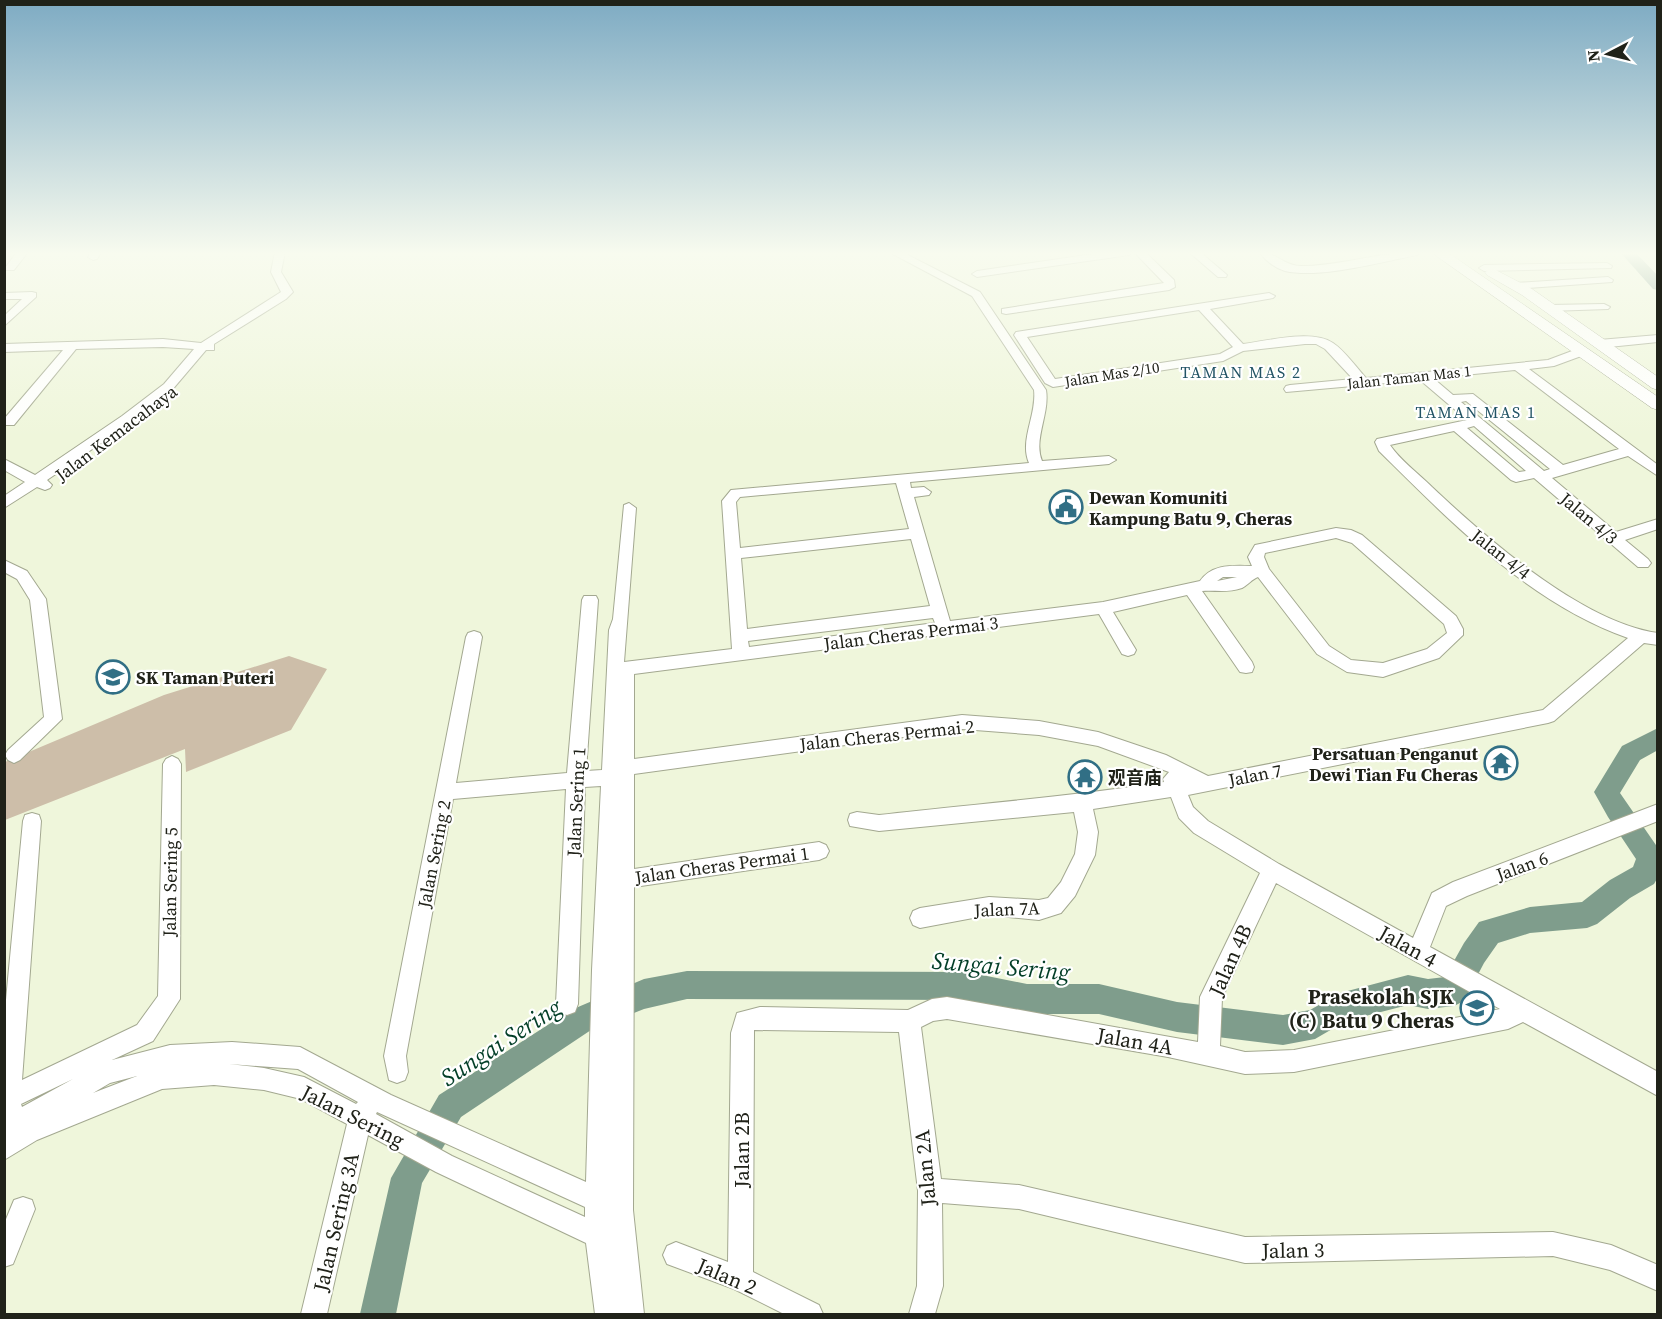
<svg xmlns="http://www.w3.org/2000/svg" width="1662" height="1319" font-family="'Source Serif 4','Noto Sans SC',serif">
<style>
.green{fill:#cdbea9}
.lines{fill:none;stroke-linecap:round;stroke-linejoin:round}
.river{fill:#7f9d8c;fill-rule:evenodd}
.minor-casing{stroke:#a3a890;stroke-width:2}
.major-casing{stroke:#a3a890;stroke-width:1}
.minor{fill:#fff;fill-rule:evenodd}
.major{fill:#fff;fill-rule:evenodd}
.labels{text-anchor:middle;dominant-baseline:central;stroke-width:4.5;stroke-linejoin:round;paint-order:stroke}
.far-street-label{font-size:15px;fill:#202219;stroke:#fff}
.far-neighbourhood-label{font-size:16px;letter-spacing:1.5px;fill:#215364;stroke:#fff}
.street-label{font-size:18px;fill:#202219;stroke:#fff}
.poi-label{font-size:18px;font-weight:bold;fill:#202219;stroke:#fff;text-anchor:start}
.near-street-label{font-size:21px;fill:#202219;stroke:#fff}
.near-poi-label{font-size:21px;font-weight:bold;fill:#202219;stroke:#fff;text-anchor:end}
.near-water-label{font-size:24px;font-style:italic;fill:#023e27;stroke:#fff}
</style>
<rect width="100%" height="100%" fill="#eff6db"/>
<path class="green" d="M289 656 327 669 291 730 186 772 185 749 5 820V762L164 695Z"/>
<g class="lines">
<path class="river" d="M1620 252H1635L1658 276V290L1653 289Z
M1658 728V750L1640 760 1620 793 1658 848V877L1654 884 1630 898 1597 924 1587 928 1530 933 1498 943 1484 963 1464 1001 1454 1006 1428 1009 1408 1005 1346 1021 1315 1039 1283 1045 1177 1032 1099 1014H1027L967 1000 687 999 644 1009 591 1030 461 1117 422 1183 396 1314H360L391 1178 439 1095 571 1010 644 979 687 971 967 972 1027 984H1099L1177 1002 1283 1015 1310 1010 1340 993 1408 975 1428 979 1445 977 1464 943 1479 922 1530 907 1582 902 1610 880 1633 867 1636 859 1608 817 1594 792 1622 746Z"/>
<g class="minor-casing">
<path id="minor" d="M17 252H28L14 270H6L5 268Z
M91 252H101L97 259 93 260 88 257Z
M275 252H285L281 272 293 292 286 299 214 344V350H206L172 390 132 422 47 480 52 485 50 488 45 490 37 487 4 508V496L25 482 4 470V459L35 475 122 416 164 384 194 349 163 347 76 349 14 425H4V419L63 350 4 352V344L163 339 201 343 281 292 271 272Z
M889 252H902L980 292 1046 390C1050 414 1033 439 1042 461L1109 456 1116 460 1109 464 910 482 911 488 924 487 931 492 929 495 914 497 950 621 1103 602 1200 581C1213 563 1233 566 1252 566L1248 557 1255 545 1336 528 1351 530 1362 535 1456 616 1463 629V635L1439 658 1383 677 1347 672 1317 654 1258 577C1252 579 1248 585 1242 588 1228 593 1215 590 1202 591L1252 662 1254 667 1252 672 1246 673 1240 672 1187 595 1113 612 1136 650 1134 654 1128 656 1122 654 1099 614 634 674V759L962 715 1039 721 1098 732 1166 755 1208 776 1543 710 1628 638C1529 603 1452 523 1379 451L1375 442 1377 439 1467 420 1420 380 1286 392 1284 389 1286 386 1290 385 1353 379 1325 349 1316 344H1305L1243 351 1223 361 1053 387 1045 383 1014 335 1016 332 1269 293 1275 296 1273 298 1210 309 1243 344C1267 341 1312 329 1333 343 1345 351 1356 367 1366 378L1548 360 1580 348 1586 352 1584 355 1554 366 1529 369 1658 465V476L1628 456 1552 478 1616 532 1658 519V529L1625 540 1648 559 1651 563 1648 567H1638L1534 478 1516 482 1511 480 1454 431 1390 445C1400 460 1418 473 1432 487 1486 538 1583 623 1658 633V645L1644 643 1554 721 1548 723 1188 795 1193 807 1208 821 1279 864 1413 938 1432 893 1453 882 1658 804V821L1467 896 1446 906 1430 947 1658 1072V1096L1523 1022 1508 1029 1294 1072 1245 1074 1168 1057 947 1019 933 1021 921 1027 941 1179 1019 1185 1245 1237 1553 1232 1611 1245 1658 1265V1291L1610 1270 1553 1256 1245 1263 1019 1209 942 1203 943 1286 935 1314H909L917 1286 918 1191 899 1032 754 1030 753 1272 819 1305 823 1314H784L734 1289 667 1264 663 1255 667 1246 676 1242 728 1262 731 1033 737 1013 760 1007 908 1010 932 999 947 997 1198 1042 1200 997 1260 873 1194 833 1179 818 1171 797 1093 809 1098 832 1095 855 1075 896 1061 913 1039 920 989 915 920 928 913 925 910 918 913 911 920 908 989 897 1039 900 1048 898 1061 882 1075 854 1078 832 1074 812 879 831 850 826 848 820 850 814 857 812 879 815C974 804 1070 797 1164 782L1163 779 1169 772 1098 746 1039 735 962 729 634 774V869L819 842 826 845 829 851 826 857 819 860 634 887 633 1210 644 1314H595L586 1243 436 1172 368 1135 327 1314H301L347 1124 301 1099 264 1090 214 1085 162 1089 37 1140 4 1160V1021L23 821 25 815 32 813 39 815 41 821 22 1080 137 1025 158 996 163 764 166 759 172 756 178 759 181 764 180 999 153 1041 112 1060 170 1045 232 1042 300 1047 391 1095 586 1182 592 970 601 786 585 787 578 1004 575 1012 567 1015 559 1012 556 1004 566 789 453 799 406 1056 408 1072 405 1080 397 1083 389 1080 384 1056 466 637 468 633 474 631 480 633 482 637 456 783 567 773 582 600 584 596H596L598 600 586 771 602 770 609 630 613 619 624 505 629 503 636 508 624 662 732 649 722 501 731 490 1029 463C1019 440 1037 415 1034 390L972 296ZM1199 310 1233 347 1220 354 1055 379 1027 337ZM1515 370 1619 449 1563 465 1473 394 1453 395 1433 378ZM1466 401 1550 469 1544 471 1461 402ZM1474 426 1526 471 1519 472 1467 428ZM896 483 909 529 740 548 736 502 740 497ZM1336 538 1352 543 1444 624 1447 633 1427 649 1383 663 1351 660 1329 646 1269 569 1264 557 1265 553ZM911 539 930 606 747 629 741 558ZM1223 577H1237L1217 581ZM933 618 935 623 749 647 748 641ZM1276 883 1500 1009 1294 1050 1245 1052 1220 1046 1222 998ZM229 1064 298 1069 358 1102 356 1104 304 1077 264 1068ZM137 1076 93 1093 110 1083ZM73 1079 22 1107 21 1104ZM377 1112 585 1207V1217L452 1156 376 1114Z
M1107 252H1145L1174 280 1175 287 1169 290 1006 314 1002 313V309L1164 283 1134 252 1129 255 977 277 972 274 977 271Z
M1189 252H1200L1227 275 1226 277H1218Z
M1259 252C1276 252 1284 266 1301 266 1342 266 1382 251 1422 252L1417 255C1381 262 1320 279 1285 271 1275 268 1265 260 1259 252Z
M1607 263 1612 266 1611 268 1484 271 1479 268 1484 265Z
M1608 277 1613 280 1612 282 1515 289 1509 286 1515 283Z
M32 292 36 293V297L4 326V316L22 299H4V293Z
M1604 304 1610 307 1608 309 1549 311 1543 308 1549 305Z
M1658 335V342L1599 348 1593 344 1599 340Z
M4 560 27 571 46 599 62 719 20 760 14 763 8 760 5 755 8 750 44 717 30 600 17 579 4 572Z
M23 1197 32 1200 35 1209 13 1264 4 1267V1224L14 1200Z"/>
</g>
<g class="major-casing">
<path id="major" d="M1431 252H1447L1658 397V410L1652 408Z
M1492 268 1532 289 1658 377V390L1652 388 1522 295 1487 275 1485 272Z"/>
</g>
<use href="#minor" class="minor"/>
<use href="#major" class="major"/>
</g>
<linearGradient id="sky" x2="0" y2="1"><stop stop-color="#7eabc3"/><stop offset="0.58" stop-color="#f8fbef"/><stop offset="1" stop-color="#f8fbef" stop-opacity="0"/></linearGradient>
<rect width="1662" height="437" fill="url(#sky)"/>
<defs>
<g id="civic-ring" transform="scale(1.725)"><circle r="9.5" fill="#fff" stroke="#316f85" stroke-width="1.5"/><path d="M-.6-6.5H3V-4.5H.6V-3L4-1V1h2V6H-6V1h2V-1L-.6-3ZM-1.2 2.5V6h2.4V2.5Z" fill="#316f85"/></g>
<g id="school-ring" transform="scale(1.725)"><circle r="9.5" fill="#fff" stroke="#316f85" stroke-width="1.5"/><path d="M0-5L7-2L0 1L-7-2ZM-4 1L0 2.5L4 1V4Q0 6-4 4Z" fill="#316f85"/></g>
<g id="temple-ring" transform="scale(1.725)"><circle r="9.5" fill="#fff" stroke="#316f85" stroke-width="1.5"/><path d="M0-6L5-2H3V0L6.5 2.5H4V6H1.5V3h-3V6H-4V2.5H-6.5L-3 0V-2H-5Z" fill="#316f85"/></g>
</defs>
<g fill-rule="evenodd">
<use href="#civic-ring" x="1066" y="507"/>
<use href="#school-ring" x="113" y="677"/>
<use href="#temple-ring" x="1501" y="763"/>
<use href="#temple-ring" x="1085" y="777"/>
<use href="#school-ring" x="1477" y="1008"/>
</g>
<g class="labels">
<g class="far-street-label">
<text transform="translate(1112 374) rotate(-9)">Jalan Mas 2/10</text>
<text transform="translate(1409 377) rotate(-6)">Jalan Taman Mas 1</text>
</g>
<g class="far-neighbourhood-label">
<text x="1241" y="372">TAMAN MAS 2</text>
<text x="1476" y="412">TAMAN MAS 1</text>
</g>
<g class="street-label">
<text transform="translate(116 433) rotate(-37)">Jalan Kemacahaya</text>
<text transform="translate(1589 518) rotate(40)">Jalan 4/3</text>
<text transform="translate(1501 554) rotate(38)">Jalan 4/4</text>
<text transform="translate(911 633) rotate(-7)">Jalan Cheras Permai 3</text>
<text transform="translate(887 735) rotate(-6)">Jalan Cheras Permai 2</text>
<text transform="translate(1255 775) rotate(-11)">Jalan 7</text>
<text transform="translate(576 802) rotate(-87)">Jalan Sering 1</text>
<text transform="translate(434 854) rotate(-79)">Jalan Sering 2</text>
<text transform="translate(722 865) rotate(-8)">Jalan Cheras Permai 1</text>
<text transform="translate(1522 866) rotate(-20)">Jalan 6</text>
<text transform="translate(170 882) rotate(-89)">Jalan Sering 5</text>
<text transform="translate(1007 909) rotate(-2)">Jalan 7A</text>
</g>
<g class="poi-label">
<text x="1089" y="497">Dewan Komuniti<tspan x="1089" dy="21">Kampung Batu 9, Cheras</tspan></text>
<text x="136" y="677">SK Taman Puteri</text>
<text x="1478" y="753" text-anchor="end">Persatuan Penganut<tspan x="1478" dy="21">Dewi Tian Fu Cheras</tspan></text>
<text x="1108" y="777">观音庙</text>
</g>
<g class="near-street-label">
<text transform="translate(1408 946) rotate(29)">Jalan 4</text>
<text transform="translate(1230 960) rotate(-66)">Jalan 4B</text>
<text transform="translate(1135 1041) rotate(10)">Jalan 4A</text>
<text transform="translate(353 1116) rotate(27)">Jalan Sering</text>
<text transform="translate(741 1150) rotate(-90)">Jalan 2B</text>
<text transform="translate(925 1168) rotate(-95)">Jalan 2A</text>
<text transform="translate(336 1222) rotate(-77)">Jalan Sering 3A</text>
<text transform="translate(1293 1250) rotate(-1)">Jalan 3</text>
<text transform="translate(727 1276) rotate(23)">Jalan 2</text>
</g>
<g class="near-poi-label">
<text x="1454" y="996">Prasekolah SJK<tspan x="1454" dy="24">(C) Batu 9 Cheras</tspan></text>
</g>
<g class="near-water-label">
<text transform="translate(1001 966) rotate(5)">Sungai Sering</text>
<text transform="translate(501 1042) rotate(-33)">Sungai Sering</text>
</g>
</g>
<rect width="1662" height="1319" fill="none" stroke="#202219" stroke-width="12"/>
<g transform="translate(1608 54) rotate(263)" stroke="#ffffff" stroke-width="4.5" paint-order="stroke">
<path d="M0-4.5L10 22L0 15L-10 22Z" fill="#202219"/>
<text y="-9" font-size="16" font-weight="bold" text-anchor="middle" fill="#202219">N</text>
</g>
</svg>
